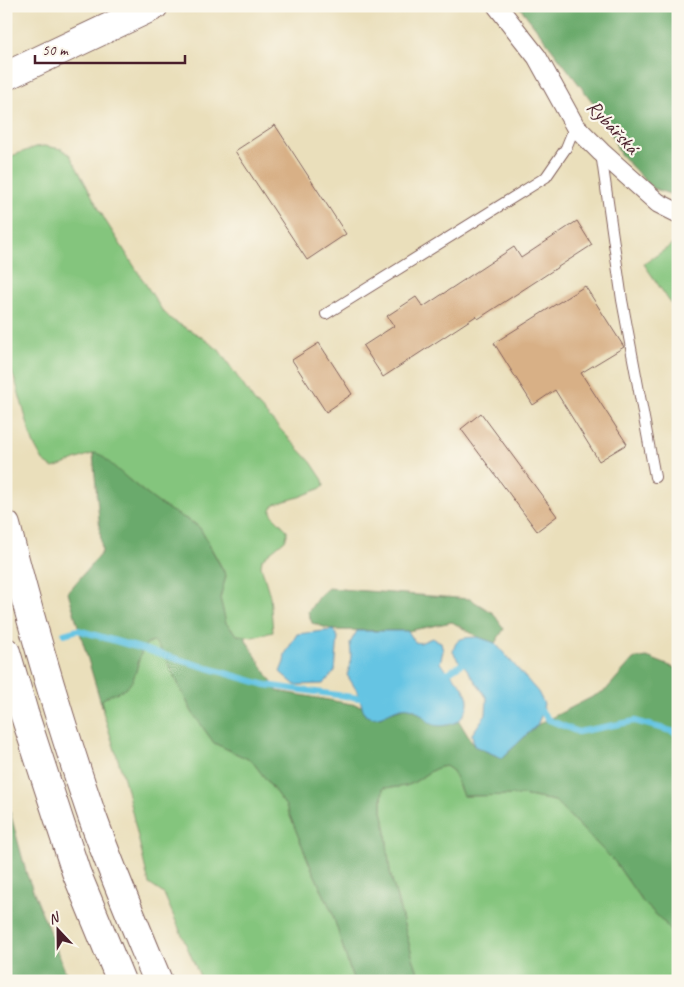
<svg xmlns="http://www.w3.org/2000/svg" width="684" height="987" font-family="Caveat,sans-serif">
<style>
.green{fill:#84c57d;stroke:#677254}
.forest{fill:#6baa6c;stroke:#5a644c}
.water{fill:#65c4e3;stroke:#587287}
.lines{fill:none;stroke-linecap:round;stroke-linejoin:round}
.stream{stroke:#65c4e3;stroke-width:6}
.building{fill:#d8b086}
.lane-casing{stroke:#82625d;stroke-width:12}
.street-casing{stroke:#82625d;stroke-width:21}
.primary-casing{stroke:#82625d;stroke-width:30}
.highway-casing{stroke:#82625d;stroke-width:30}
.lane{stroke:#fff;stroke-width:10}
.street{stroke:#fff;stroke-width:19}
.primary{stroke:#fff;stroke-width:28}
.highway{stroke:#fff;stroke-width:28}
.labels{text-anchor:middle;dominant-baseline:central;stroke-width:4.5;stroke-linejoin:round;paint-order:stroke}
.street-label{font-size:20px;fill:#4a1f2b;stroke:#fbf7ec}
</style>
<rect width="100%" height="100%" fill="#fbf7ec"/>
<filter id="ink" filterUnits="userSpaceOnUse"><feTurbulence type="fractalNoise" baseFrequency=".02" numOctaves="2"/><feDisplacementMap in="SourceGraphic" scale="10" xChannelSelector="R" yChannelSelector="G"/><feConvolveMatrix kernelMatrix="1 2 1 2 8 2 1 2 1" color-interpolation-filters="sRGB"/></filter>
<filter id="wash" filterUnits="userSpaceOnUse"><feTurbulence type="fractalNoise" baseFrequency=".0096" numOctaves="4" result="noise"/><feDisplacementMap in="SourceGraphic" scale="20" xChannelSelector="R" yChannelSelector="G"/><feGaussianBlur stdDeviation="1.12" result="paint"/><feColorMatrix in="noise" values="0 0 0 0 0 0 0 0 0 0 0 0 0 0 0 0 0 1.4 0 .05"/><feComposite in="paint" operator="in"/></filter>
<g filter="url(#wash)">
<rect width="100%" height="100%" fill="#eadfbb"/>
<path class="green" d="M44 146 62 149 70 155 105 220 162 310 172 320 200 336 219 350 254 401 311 462 323 480 324 486 319 489 299 497 275 504 271 509V512L274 517 287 530V535L285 540 262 559 261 566 270 596 273 632 253 637 237 635 226 623 220 598 226 575 200 528 194 523 163 507 95 453C80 457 68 464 53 468L43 461 33 443 16 383 6 358V158L36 147Z
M673 244 678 251V314L644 264Z
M155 642 163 653 192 712 214 743 252 761 286 806 310 865 332 912 351 973 354 981H202L164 894 149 884 125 782 103 712 102 700C111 691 125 694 132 681 139 668 137 656 147 643Z
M446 766 453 771 463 796 522 795 555 801 615 862 642 901 664 922 678 943V981H421L412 955 390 872 385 824 382 811 383 788C391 787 403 788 411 784 424 778 429 768 446 766Z"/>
<path class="forest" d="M519 6H678V197L652 188 620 154 604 117Z
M95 453 101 455C121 473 141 491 163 506 175 514 189 519 200 528L226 576 220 598 226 623 237 635 246 636V640L277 691 363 706 365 715 380 717 387 713 406 707 413 709 421 715 447 725 459 721 474 746 502 758 537 725 606 690 633 659 647 657 678 669V943L664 922 642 901 615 862 555 801 522 795 463 796 453 771 446 766C430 768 423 778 411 784 403 788 391 787 383 788L382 796V811L385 824 390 872 412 955 421 981H354L351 973 332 912 310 865 286 806 252 761 214 743 192 712 163 653 155 642 147 643C137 656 139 668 132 681 125 694 112 691 102 700L103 710 68 592 102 552 93 454Z
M328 588 470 599 493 613 504 629 495 643 478 637 452 622 408 631 333 630 312 623 308 612 319 596Z
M6 797 27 875 69 981H6Z"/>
<path class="water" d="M333 630 338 637 335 671 323 684 295 685 280 672 284 662 285 654 297 634Z
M357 631H408L415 642 420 643 432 638 441 642 443 651 440 663C452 676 478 694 464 714 462 717 460 720 457 722 450 725 441 727 434 725 425 721 419 709 409 708 393 705 381 724 365 715L357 691 347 675 350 666 351 654 350 643Z
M478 637 495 643 538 692 544 704 541 716 537 725 502 758 474 746 472 734 486 714 487 698 466 668 458 660 453 652C456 636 464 638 478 637Z"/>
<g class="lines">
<path class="stream" d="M64 634 78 630 266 685 366 699
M443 676 468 660
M537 706 549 720 578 732 635 721 678 733"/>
</g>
<g id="blocks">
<path class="building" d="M275 125 346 234 307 260 235 151Z
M577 221 592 245 478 319 476 316 383 377 363 346 394 326 387 316 416 297 423 307 514 247 521 258Z
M585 286 624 347 581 373 627 444 599 461 555 390 533 405 494 343Z
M319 343 352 394 326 412 292 360Z
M481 413 557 516 537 531 461 429Z"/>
</g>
</g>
<g filter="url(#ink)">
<use href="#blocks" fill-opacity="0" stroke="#82625d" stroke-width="1"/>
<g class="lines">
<g class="lane-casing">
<path id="lane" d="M601 153 622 300 655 477
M326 314 546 177 566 148 575 126"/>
</g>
<g class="street-casing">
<path id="street" d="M497 6 537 57 575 126 601 152 658 203 678 213"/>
</g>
<g class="primary-casing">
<path id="primary" d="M6 76 154 6"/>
</g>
<g class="highway-casing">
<path id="highway" d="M6 525C31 623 59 720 92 816 112 872 135 926 158 981
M6 652 24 713 76 872 121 981"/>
</g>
<use href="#lane" class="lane"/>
<use href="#street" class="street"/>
<use href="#primary" class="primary"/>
<use href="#highway" class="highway"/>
</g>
</g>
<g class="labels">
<g class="street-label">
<text transform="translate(613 127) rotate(47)">Rybářská</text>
</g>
</g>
<rect width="684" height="987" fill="none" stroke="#fbf7ec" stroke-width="25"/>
<g transform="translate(58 930) rotate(338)" stroke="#fbf7ec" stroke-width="4" paint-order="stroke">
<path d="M0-4L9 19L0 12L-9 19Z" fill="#4a1f2b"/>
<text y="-8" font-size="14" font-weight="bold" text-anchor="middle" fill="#4a1f2b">N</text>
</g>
<path d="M35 55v8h150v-8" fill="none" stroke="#4a1f2b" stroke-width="2.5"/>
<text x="42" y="55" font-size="15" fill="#4a1f2b" stroke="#fbf7ec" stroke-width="4" paint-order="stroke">50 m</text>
</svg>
